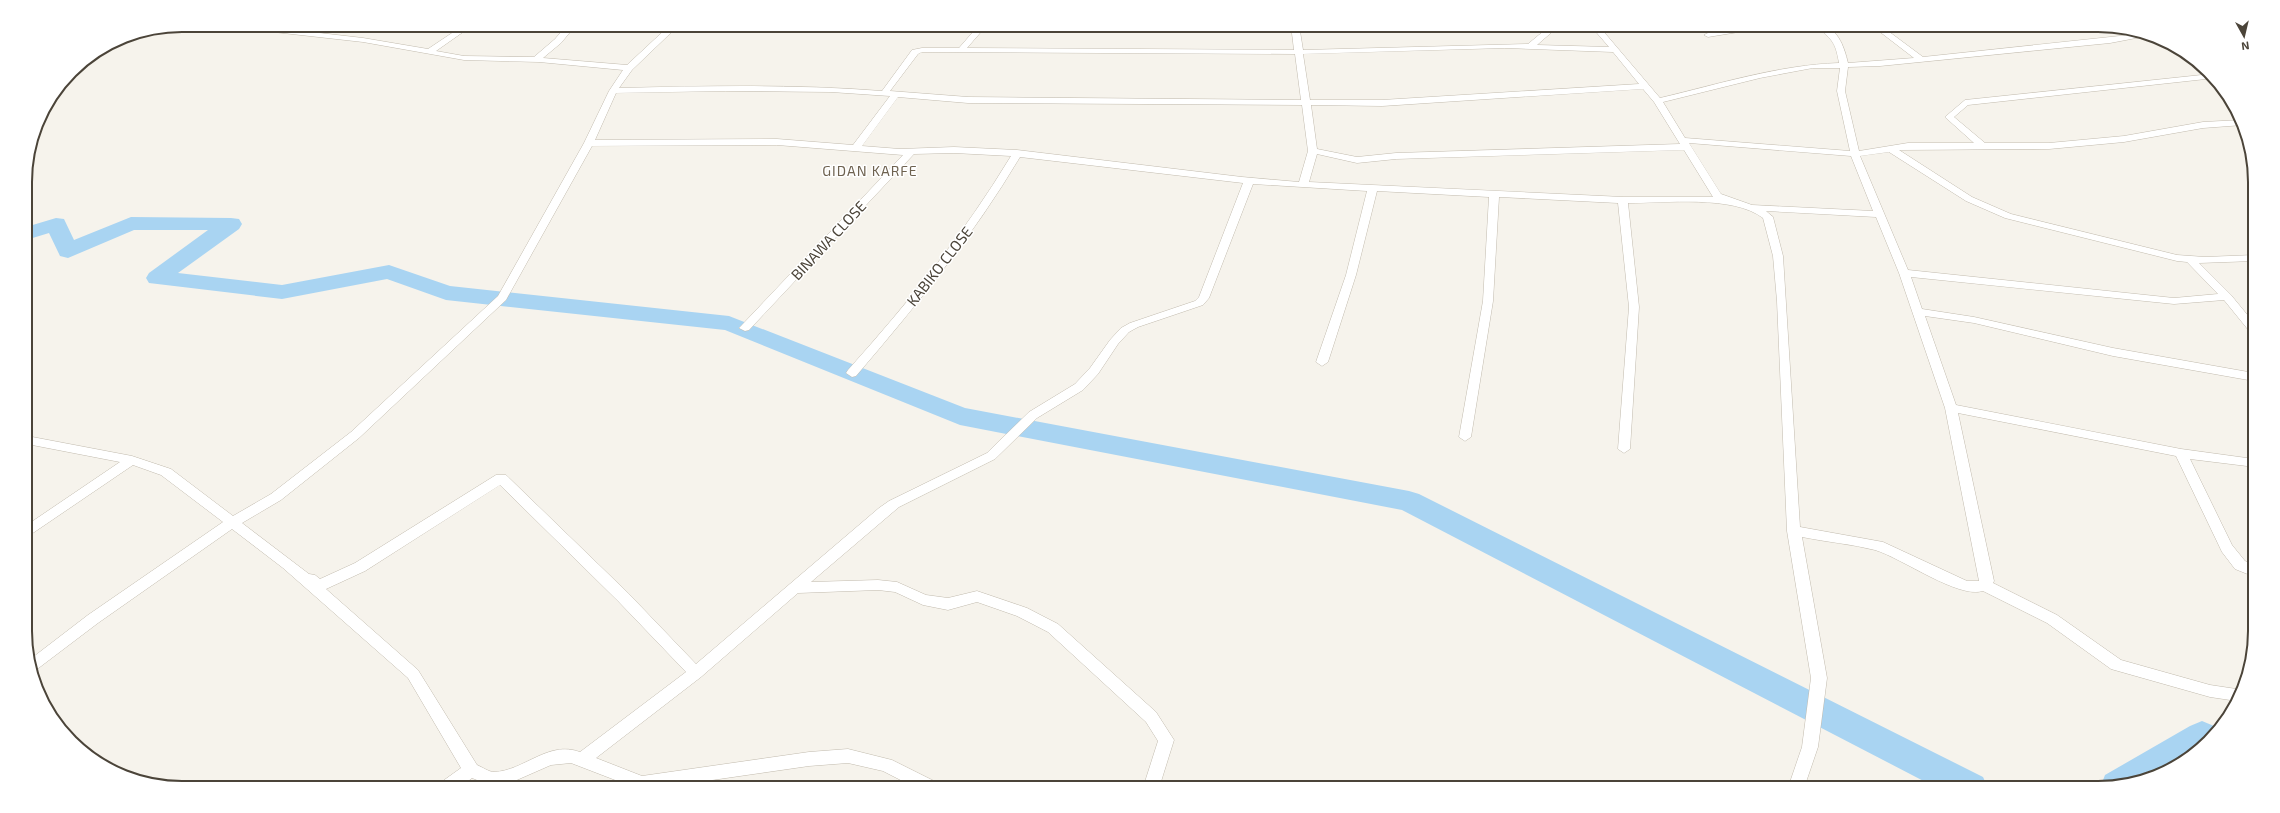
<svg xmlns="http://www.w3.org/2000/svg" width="2280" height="813" font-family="'Exo 2',sans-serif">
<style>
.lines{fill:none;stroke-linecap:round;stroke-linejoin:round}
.river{fill:#a9d4f2;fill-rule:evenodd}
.street-casing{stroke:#c2bbae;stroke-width:1}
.street{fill:#fff;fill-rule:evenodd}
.labels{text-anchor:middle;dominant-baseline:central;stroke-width:3;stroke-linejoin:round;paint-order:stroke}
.far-quarter-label{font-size:14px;letter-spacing:1px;fill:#6e6250;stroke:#fff}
.street-label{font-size:15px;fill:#4b4439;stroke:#fff}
.rim{fill:none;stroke:#4b4439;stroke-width:2}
</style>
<rect width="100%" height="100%" fill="#f6f3ec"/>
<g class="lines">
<path class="river" d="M131 217 231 218 239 219 242 224 239 229 178 273 282 285 389 265 450 286 729 316 965 408 1409 491 1419 494 1983 777 1988 788H1937L1402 510 960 425 725 330 446 300 387 279 282 299 149 283 146 278 149 273 208 230H134L68 258 60 256 49 233 26 240V227L56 218 64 219 74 240Z
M2202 721 2214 726 2218 730 2193 756 2149 780 2100 788 2105 775 2190 726Z"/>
<g class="street-casing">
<path id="street" d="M186 25H250L363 38 428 49 464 25H473L436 51 464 56 534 57 555 39 567 25H576L561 43 543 58 627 65 670 25H679L632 70 619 88C707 86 794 84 882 91L912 50 922 48H959L979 25H987L967 48 1294 50 1291 25H1299L1303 50 1528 44 1551 25H1560L1537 45 1609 47 1590 25H1598L1660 98C1719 84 1779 65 1839 63 1835 39 1831 41 1817 25 1837 25 1844 46 1848 63L1914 58 1871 25H1880L1923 57 2148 33 2152 35 2110 43 1880 66 1848 67 1845 91 1859 151 1908 143H1974L1945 117 1965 100 2211 74 2215 78 1968 105 1954 117 1985 143H2049L2124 136 2203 122 2241 120 2243 125 2203 128 2124 142 2049 149 1899 150 1972 197 2011 214 2177 255 2205 257 2254 255V261L2199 263 2231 295 2254 323V333L2250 332 2224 300 2174 304 1911 277 1922 309 1974 317 2113 348 2254 373V381L2113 356 1974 323 1925 316 1956 405 2181 449 2254 459 2255 467 2190 459 2232 545 2245 561 2255 566V577L2235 569 2222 552 2176 456 1958 413 1994 581 1993 583 2057 615 2121 660 2210 685 2243 690 2237 701 2210 697 2111 669 2047 623 1983 591C1958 599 1902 558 1875 550 1852 544 1826 542 1802 537L1827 678 1818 747 1804 788H1788L1802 747 1811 678 1787 531 1777 301 1773 256 1763 218C1733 195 1666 203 1628 203L1639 307 1630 449 1624 453 1618 449 1629 307 1618 203 1499 197 1493 301 1471 437 1465 441 1459 437 1483 301 1489 197 1377 191 1356 275 1328 362 1322 366 1316 362 1346 275 1367 191 1253 184 1209 298 1203 305 1138 327 1129 332 1118 344 1098 374 1083 390 1037 418 995 459 899 507 811 582 878 580 897 582 926 595 948 598 977 591 1027 608 1058 624 1156 712 1174 740 1159 788H1143L1158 741 1146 722 1048 632 1017 616 977 602 948 610 923 605 895 592 878 590 798 593 701 677 596 758 642 776 809 752 848 749 892 760 938 783 940 788H916L883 771 848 763 809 766 657 788H636L571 763 551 765 510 783 492 786 472 778 459 788H438L440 783 461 768 408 678 283 568 232 529 98 623 32 673 28 661 88 615 223 522 161 475 133 465 27 537V525L120 462 27 444V436L132 456 171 469 233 516 271 494 351 432 498 296 584 143 609 91 623 70 539 62 464 60 363 42 238 28H198L153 33 149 31ZM1505 48 1613 52 1639 84 1382 100H1310L1303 54ZM922 52 1295 54 1301 100 968 97 890 91 918 54ZM1813 68H1840L1837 91 1850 151 1685 138 1663 102 1760 78ZM1643 89 1654 102 1680 144 1396 153 1357 157 1317 149 1311 105 1382 106ZM726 91 831 92 890 96 853 145 777 139 595 140 616 93ZM898 97 968 103 1302 105 1308 151 1299 182 1242 177 1017 150 954 147 900 149 862 146ZM1689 143 1851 156 1873 211 1752 205 1721 194ZM777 145 903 155 741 326 739 328 745 331 749 330 914 154 954 153 1011 156C964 234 908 303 848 370L846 373 852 377 856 376C916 306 973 236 1020 157L1243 183 1199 297 1195 301 1130 323 1121 328 1110 340 1090 368 1075 384 1029 412 987 453 889 501 879 508 696 664 628 593 506 475H496L355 563 320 579 315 575 309 574 242 523 281 500 359 438 506 300 592 146ZM1684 150 1713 197H1623L1309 182 1317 154 1357 163 1396 159ZM1889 152 1966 201 2005 218 2177 261 2187 262 2218 294 2174 298 1908 270 1860 156ZM1766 211 1876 217 1899 273 1945 408 1979 581H1967L1883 542 1800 527 1783 256 1773 217ZM500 485 618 601 686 672 580 752C548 740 524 771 494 772 489 772 482 767 477 765L418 670 326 589 365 571Z
M1755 25H1773L1769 27 1708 37 1704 35 1708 33Z"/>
</g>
<use href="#street" class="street"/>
</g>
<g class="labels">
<g class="far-quarter-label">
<text x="870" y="170">GIDAN KARFE</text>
</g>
<g class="street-label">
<text transform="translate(828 240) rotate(-47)">BINAWA CLOSE</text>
<text transform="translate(939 266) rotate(-52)">KABIKO CLOSE</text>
</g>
</g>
<path d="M0 0H2280V813H0ZM182 32H2098A150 150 0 0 1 2248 182V631A150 150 0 0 1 2098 781H182A150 150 0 0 1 32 631V182A150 150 0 0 1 182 32Z" fill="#fff" fill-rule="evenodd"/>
<path class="rim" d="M182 32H2098A150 150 0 0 1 2248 182V631A150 150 0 0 1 2098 781H182A150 150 0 0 1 32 631V182A150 150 0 0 1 182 32Z"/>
<g transform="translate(2244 36) rotate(172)" stroke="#ffffff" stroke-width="3" paint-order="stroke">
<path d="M0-3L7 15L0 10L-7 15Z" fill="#4b4439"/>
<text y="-6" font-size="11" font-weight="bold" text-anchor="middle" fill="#4b4439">N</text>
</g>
</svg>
